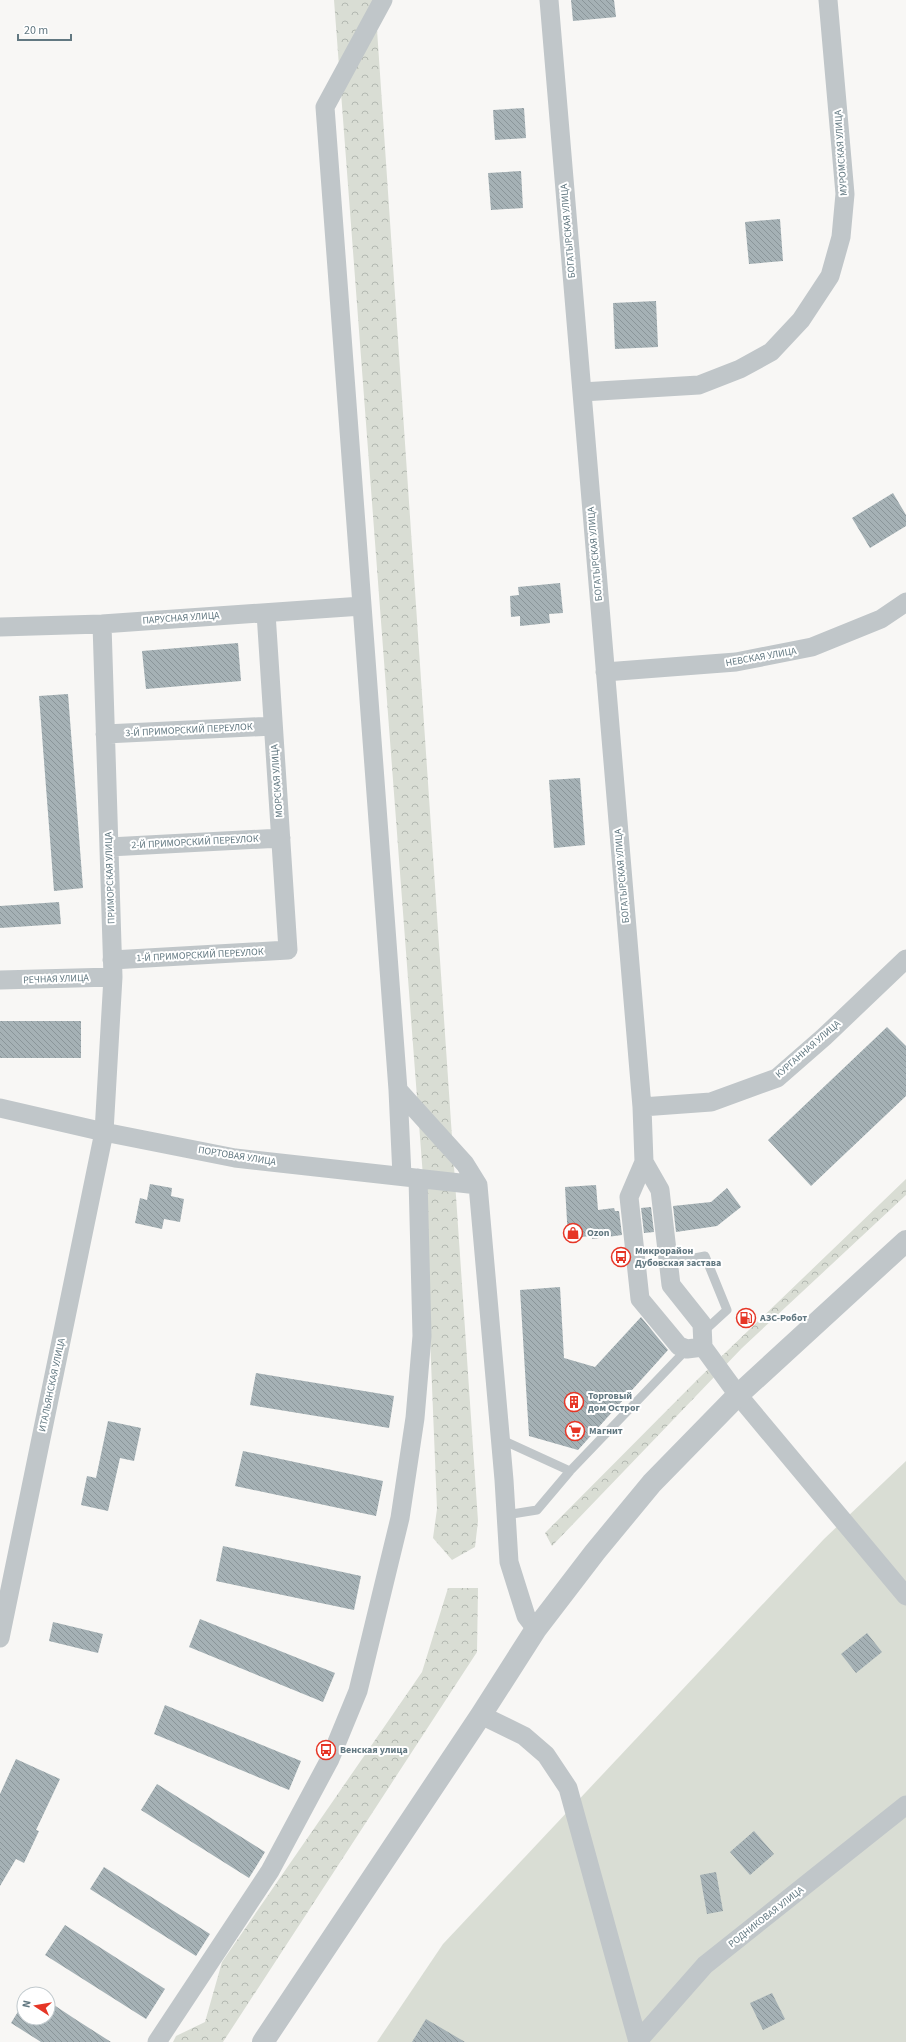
<svg xmlns="http://www.w3.org/2000/svg" width="906" height="2042" font-family="'Source Sans 3',sans-serif">
<style>
.green{fill:#d9ddd4}
.forest{fill:url(#forest-crowns)}
.building{fill:url(#building-back-hatch)}
.lines{fill:none;stroke-linecap:round;stroke-linejoin:round}
.service{stroke:#c0c6c9;stroke-width:9}
.minor{stroke:#c0c6c9;stroke-width:19}
.tertiary{stroke:#c0c6c9;stroke-width:22}
.labels{text-anchor:middle;dominant-baseline:central;stroke-width:4;stroke-linejoin:round;paint-order:stroke}
.street-label{font-size:10px;fill:#627881;stroke:#fff}
.poi-label{font-size:10px;font-weight:bold;fill:#627881;stroke:#fff;text-anchor:start}
</style>
<defs>
<pattern id="forest-crowns" width="20" height="18" patternUnits="userSpaceOnUse"><rect width="20" height="18" fill="#d9ddd4"/><path d="M2 6a3 3 0 1 1 6 0M12 15a3 3 0 1 1 6 0" fill="none" stroke="#b3b8b1"/></pattern>
<pattern id="building-back-hatch" width="6" height="6" patternUnits="userSpaceOnUse"><rect width="6" height="6" fill="#a5b1b5"/><path d="M-1 5l2 2M0 0l6 6M5-1l2 2" fill="none" stroke="#8a9599"/></pattern>
</defs>
<rect width="100%" height="100%" fill="#f8f7f5"/>
<path class="green" d="M906 1461V2042H377L443 1944 824 1539Z"/>
<path class="forest" d="M334 0H375L478 1521 475 1547 452 1560 433 1538 437 1509 424 1190Z
M906 1179V1195L742 1348 552 1546 545 1533 699 1378Z
M448 1588H478L477 1652 223 2042H173L176 2036 205 2022 222 1962 422 1672Z"/>
<path class="building" d="M571 0H614L616 17 573 21Z
M524 108 526 138 495 140 493 110Z
M521 171 523 208 491 210 488 173Z
M780 219 783 261 749 264 745 222Z
M656 301 658 347 615 349 613 303Z
M893 493 906 515V526L870 548 852 518Z
M560 583 563 613 549 614 550 623 520 626V616L511 617 510 596 519 595 518 587Z
M238 643 241 681 146 689 142 651Z
M68 694 83 888 54 891 39 696Z
M580 778 585 845 554 848 549 780Z
M59 902 61 924 0 928V906Z
M0 1021H81V1058H0Z
M887 1027 906 1046V1096L811 1186 768 1140Z
M150 1184 172 1188 171 1196 184 1199 180 1222 164 1219 162 1229 135 1223 140 1198 147 1200Z
M596 1185 598 1210 614 1208 615 1211H619L622 1235 592 1239V1236L568 1238 565 1187Z
M727 1188 741 1207 717 1226 676 1232 673 1206 711 1202Z
M651 1207 654 1232 644 1233 641 1208Z
M560 1287 564 1358 595 1367 641 1317 668 1350 578 1450 529 1436 520 1290Z
M256 1373 394 1396 389 1428 250 1405Z
M108 1421 141 1428 134 1461 120 1458 108 1511 81 1505 87 1476 96 1478Z
M243 1451 383 1481 376 1516 235 1486Z
M223 1546 361 1576 354 1610 216 1581Z
M200 1619 335 1673 323 1702 189 1647Z
M53 1622 103 1634 98 1653 49 1641Z
M867 1633 882 1652 856 1673 841 1654Z
M165 1705 301 1761 289 1790 154 1734Z
M16 1759 60 1779 36 1830 39 1831 24 1863 16 1859 0 1886V1794Z
M157 1784 265 1852 249 1878 141 1810Z
M754 1831 774 1854 750 1875 730 1852Z
M104 1867 210 1934 196 1956 90 1889Z
M716 1872 723 1911 707 1914 700 1875Z
M65 1925 165 1989 146 2019 45 1955Z
M772 1993 785 2019 763 2030 750 2003Z
M48 2001 75 2019 111 2042H41L11 2023 24 2002V2018H48Z
M426 2019 465 2042H412Z"/>
<g class="lines">
<path class="service" d="M668 1263 705 1256 727 1310 703 1332
M500 1439 570 1471
M506 1515 537 1510 570 1471 687 1349"/>
<path class="minor" d="M383 0 325 107 398 1090 465 1164 478 1185 504 1480 509 1562 526 1616 536 1629
M549 0 642 1107 644 1162 660 1190 671 1285 702 1324 703 1347 738 1395 906 1596
M582 392 699 385 740 369 771 352 801 320 830 276 841 237 845 194 828 0
M0 627 102 624 362 606
M605 672 736 662 812 647 881 619 906 602
M105 734 273 726
M109 847 281 838
M112 960 288 950 266 613
M0 980 113 977
M398 1090 402 1176
M642 1107 711 1102 777 1078 824 1037 906 959
M0 1108 104 1132 235 1158 478 1185
M644 1162 629 1197 640 1299 679 1346 687 1349 703 1347
M0 1638 104 1132 113 977 102 624
M481 1715 524 1736 546 1755 568 1788 638 2042
M638 2041 705 1965 906 1805
M157 2042 270 1871 330 1759 358 1691 400 1518 415 1418 422 1336 418 1178"/>
<path class="tertiary" d="M263 2042 481 1715 536 1629 595 1552 652 1483 738 1395 906 1241"/>
</g>
<defs>
<g id="shop-ring" transform="scale(1)"><circle r="9.5" fill="#fff" stroke="#e63626" stroke-width="1.5"/><path d="M-5-2.5h2.3a2.7 3.5 0 0 1 5.4 0H5L5.5 6h-11ZM-1.5-2.5h3a1.5 2.3 0 0 0-3 0Z" fill="#e63626"/></g>
<g id="bus-ring" transform="scale(1)"><circle r="9.5" fill="#fff" stroke="#e63626" stroke-width="1.5"/><path d="M-5-6H5V4H4V6H2V4H-2V6H-4V4H-5ZM-3.5-4V0h7V-4ZM-3.5 1.2v1.5H-2V1.2ZM2 1.2v1.5H3.5V1.2Z" fill="#e63626"/></g>
<g id="fuel-ring" transform="scale(1)"><circle r="9.5" fill="#fff" stroke="#e63626" stroke-width="1.5"/><path d="M-5.5-6h7V0h2V4h1.3V-2.5L3-4.5l.8-.8L6-3V5H2.5V1h-1V6h-7ZM-4.2-4.7v3.2H.2V-4.7Z" fill="#e63626"/></g>
<g id="building-ring" transform="scale(1)"><circle r="9.5" fill="#fff" stroke="#e63626" stroke-width="1.5"/><path d="M-4-6H4V6H1V3H-1V6H-4ZM-2.5-4.3h1.7v1.8h-1.7ZM.8-4.3h1.7v1.8H.8ZM-2.5-1h1.7V.8h-1.7ZM.8-1h1.7V.8H.8Z" fill="#e63626"/></g>
<g id="supermarket-ring" transform="scale(1)"><circle r="9.5" fill="#fff" stroke="#e63626" stroke-width="1.5"/><path d="M-6-5.5h2.5l.6 2H6L4.5 2H-2.5L-4.4-4H-6ZM-1.5 3.2a1.3 1.3 0 1 0 .1 0ZM3 3.2a1.3 1.3 0 1 0 .1 0Z" fill="#e63626"/></g>
</defs>
<g fill-rule="evenodd">
<use href="#shop-ring" x="573" y="1233"/>
<use href="#bus-ring" x="621" y="1257"/>
<use href="#fuel-ring" x="746" y="1318"/>
<use href="#building-ring" x="574" y="1402"/>
<use href="#supermarket-ring" x="575" y="1431"/>
<use href="#bus-ring" x="326" y="1750"/>
</g>
<g class="labels">
<g class="street-label">
<text transform="translate(841 153) rotate(-94)">МУРОМСКАЯ УЛИЦА</text>
<text transform="translate(568 231) rotate(-95)">БОГАТЫРСКАЯ УЛИЦА</text>
<text transform="translate(595 554) rotate(-95)">БОГАТЫРСКАЯ УЛИЦА</text>
<text transform="translate(181 618) rotate(-4)">ПАРУСНАЯ УЛИЦА</text>
<text transform="translate(761 657) rotate(-10)">НЕВСКАЯ УЛИЦА</text>
<text transform="translate(189 730) rotate(-3)">3-Й ПРИМОРСКИЙ ПЕРЕУЛОК</text>
<text transform="translate(277 781) rotate(-94)">МОРСКАЯ УЛИЦА</text>
<text transform="translate(195 842) rotate(-3)">2-Й ПРИМОРСКИЙ ПЕРЕУЛОК</text>
<text transform="translate(622 876) rotate(-95)">БОГАТЫРСКАЯ УЛИЦА</text>
<text transform="translate(110 878) rotate(-92)">ПРИМОРСКАЯ УЛИЦА</text>
<text transform="translate(200 955) rotate(-3)">1-Й ПРИМОРСКИЙ ПЕРЕУЛОК</text>
<text transform="translate(56 979) rotate(-2)">РЕЧНАЯ УЛИЦА</text>
<text transform="translate(808 1049) rotate(-41)">КУРГАННАЯ УЛИЦА</text>
<text transform="translate(237 1156) rotate(9)">ПОРТОВАЯ УЛИЦА</text>
<text transform="translate(52 1385) rotate(-78)">ИТАЛЬЯНСКАЯ УЛИЦА</text>
<text transform="translate(766 1917) rotate(-38)">РОДНИКОВАЯ УЛИЦА</text>
</g>
<g class="poi-label">
<text x="587" y="1233">Ozon</text>
<text x="635" y="1251">Микрорайон<tspan x="635" dy="12">Дубовская застава</tspan></text>
<text x="760" y="1318">АЗС-Робот</text>
<text x="588" y="1396">Торговый<tspan x="588" dy="12">дом Острог</tspan></text>
<text x="589" y="1431">Магнит</text>
<text x="340" y="1750">Венская улица</text>
</g>
</g>
<g transform="translate(36 2006) rotate(282)"><circle r="19" fill="#ffffff" stroke="#c0c9cd"/>
<path d="M0-3L7 15L0 10L-7 15Z" fill="#e63626"/>
<text y="-6" font-size="11" font-weight="bold" text-anchor="middle" fill="#627881">N</text>
</g>
<path d="M18 34v6h53v-6" fill="none" stroke="#627881" stroke-width="2"/>
<text x="24" y="34" font-size="12" fill="#627881" stroke="#ffffff" stroke-width="3" paint-order="stroke">20 m</text>
</svg>
